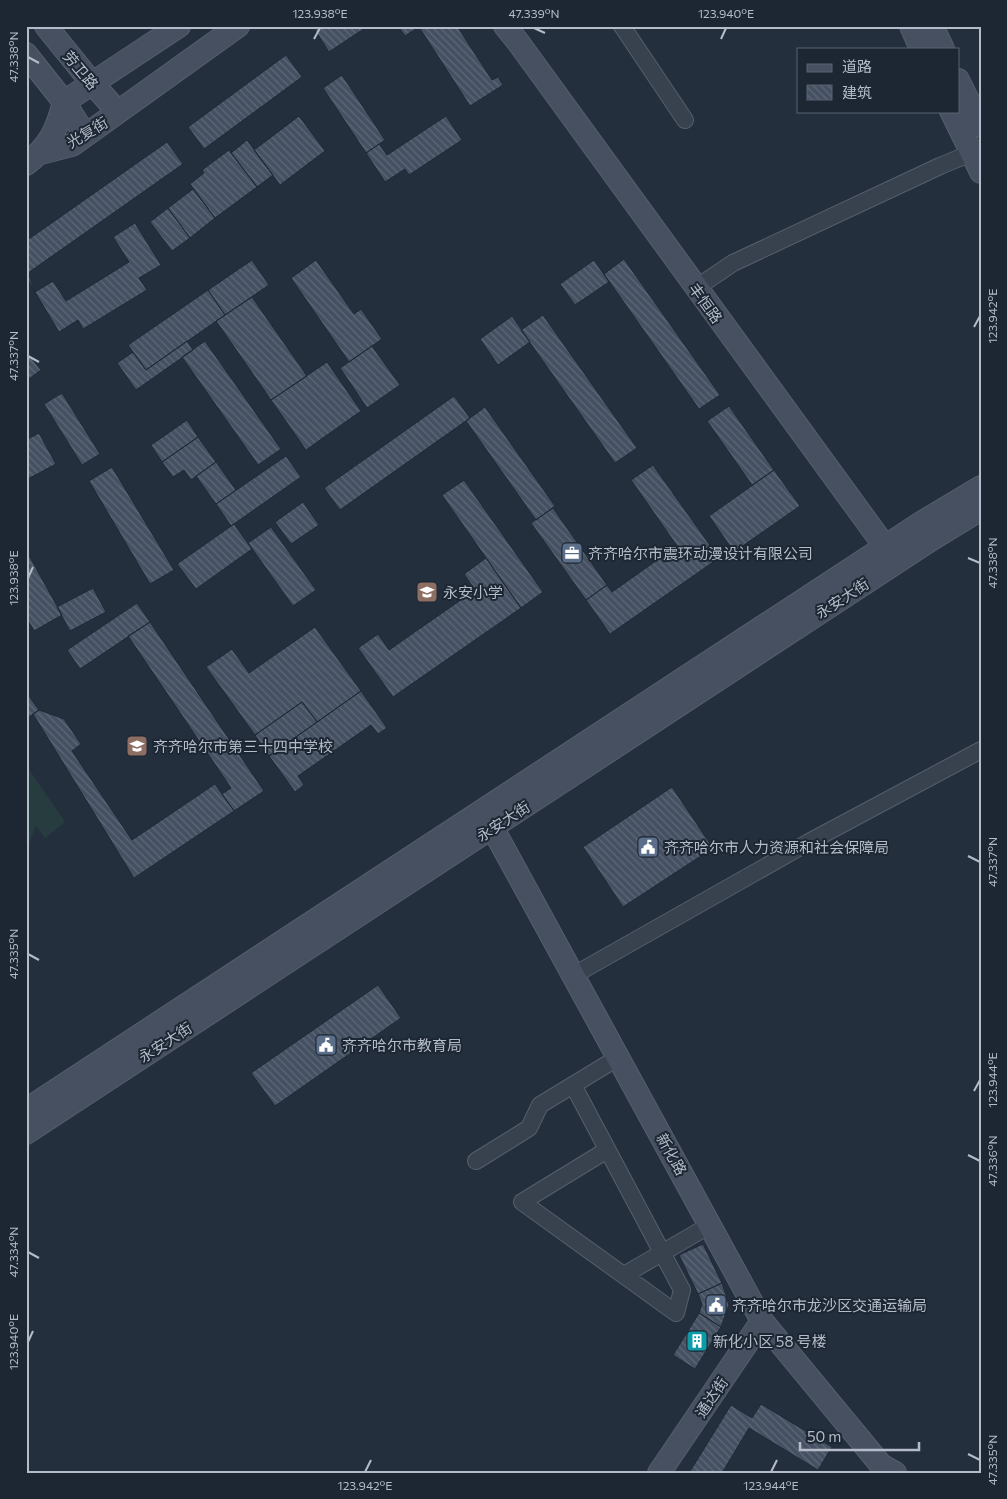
<svg xmlns="http://www.w3.org/2000/svg" width="1007" height="1499" font-family="Commissioner,'Noto Sans SC',sans-serif">
<style>
.pitch{fill:#263c3f}
.building{fill:url(#building-back-hatch);stroke:#1f2835}
.lines{fill:none;stroke-linecap:round;stroke-linejoin:round}
.street-casing{stroke:#565f6c;stroke-width:18}
.secondary-casing{stroke:#565f6c;stroke-width:24}
.street{stroke:#38414e;stroke-width:16}
.secondary{stroke:#465061;stroke-width:22}
.ticks{fill:none;stroke:#b4bcc9;stroke-width:2}
.labels{text-anchor:middle;dominant-baseline:central;stroke-width:4;stroke-linejoin:round;paint-order:stroke}
.street-label{font-size:15px;fill:#b4bcc9;stroke:#1d2633}
.poi-label{font-size:15px;fill:#b4bcc9;stroke:#1d2633;text-anchor:start}
.neatline{fill:none;stroke:#b4bcc9;stroke-width:2}
.ticks-label{font-size:12px;text-anchor:middle;fill:#b4bcc9}
</style>
<defs>
<pattern id="building-back-hatch" width="6" height="6" patternUnits="userSpaceOnUse" patternTransform="scale(1.25)"><rect width="6" height="6" fill="#455162"/><path d="M-1 5l2 2M0 0l6 6M5-1l2 2" fill="none" stroke="#5d6877"/></pattern>
</defs>
<rect width="100%" height="100%" fill="#242f3e"/>
<path class="pitch" d="M26 765 65 822 45 838 36 826 26 851Z"/>
<path class="building" d="M321 26H368L329 52 315 30Z
M398 26H420L405 36Z
M420 26H457L492 80 498 77 503 85 470 106 419 27Z
M286 55 302 77 204 149 188 127Z
M342 75 385 140 366 153 323 88Z
M299 116 325 151 280 185 254 150Z
M446 116 462 140 409 175 405 169 385 182 366 153 379 144 387 155Z
M247 140 273 175 257 187 231 153Z
M167 142 183 164 28 273 35 292 26 276V241Z
M229 150 257 187 215 218 190 184 204 173 202 170Z
M193 189 215 218 190 238 168 208Z
M168 208 190 238 172 251 150 222Z
M135 223 161 265 139 278 147 290 83 329 78 320 59 332 35 292 53 281 66 301 129 262 113 237Z
M624 259 720 395 699 409 604 274Z
M252 260 269 285 225 315 208 290Z
M316 260 354 314 361 309 382 339 349 362 291 278Z
M594 260 609 282 575 305 560 284Z
M208 290 225 315 146 370 128 345Z
M252 297 307 376 271 400 216 321Z
M543 315 637 448 615 463 521 330Z
M512 316 530 342 498 365 480 339Z
M187 341 193 350 136 390 117 363 133 352 146 370Z
M205 341 281 449 258 465 182 357Z
M372 346 400 385 367 408 340 368Z
M26 351 41 370 26 381Z
M327 362 361 411 306 450 271 400Z
M62 393 100 454 82 465 44 404Z
M454 396 470 418 340 510 324 488Z
M729 406 774 470 752 485 707 421Z
M485 407 555 506 536 520 466 421Z
M187 420 198 437 162 462 151 445Z
M39 433 56 464 26 480V440Z
M198 437 216 462 191 480 184 470 173 477 162 462Z
M286 456 301 477 231 526 216 504Z
M216 462 236 490 216 504 196 476Z
M653 465 719 558 610 634 586 600 607 585 612 592 677 546 631 480Z
M112 467 174 570 150 584 89 481Z
M774 470 800 506 734 552 709 516Z
M464 480 543 592 521 608 442 495Z
M303 502 319 525 291 544 275 522Z
M553 508 607 585 586 600 531 523Z
M234 524 252 549 196 589 177 564Z
M271 527 316 590 293 606 248 543Z
M26 550 62 615 34 631 26 617Z
M486 558 521 608 393 697 358 648 378 634 389 650 475 590 464 574Z
M93 588 106 612 70 631 57 607Z
M137 603 150 622 80 669 67 650Z
M150 622 264 791 234 811 222 794 231 788 128 636Z
M315 627 361 691 317 722 302 702 255 735 206 667 232 649 249 673Z
M361 691 387 728 378 734 371 725 298 776 304 785 295 792 269 756Z
M26 692 39 710 26 719Z
M302 702 317 722 269 756 255 735Z
M39 710 64 719 81 744 72 751 132 840 215 784 234 811 134 878 33 714Z
M672 787 713 848 623 907 583 847Z
M378 985 401 1018 275 1106 251 1073Z
M703 1244 722 1283 698 1294 679 1255Z
M722 1283 729 1305 721 1327 699 1313 702 1304 698 1294Z
M699 1313 721 1327 695 1369 673 1355Z
M761 1404 832 1447 818 1470 749 1428 722 1473H689L731 1405 752 1418Z"/>
<g class="lines">
<g class="street-casing">
<path id="street" d="M622 26 685 120
M696 288 733 263 940 166 981 149
M574 975 809 842 981 750
M573 1085 682 1290 676 1313 522 1202 607 1150
M476 1161 529 1128 540 1105 619 1057
M624 1275 710 1225"/>
</g>
<g class="secondary-casing">
<path id="secondary" d="M46 26 92 83 118 112
M505 26 518 42 894 559
M911 26 921 49
M932 26 943 49
M26 54 64 102 85 135
M958 80 981 126
M951 111 981 172
M41 153 72 145 238 26
M26 164C49 147 57 130 64 102L179 26
M486 816 762 1321 881 1465 895 1473
M26 1110 921 523 981 487
M26 1133 932 539 981 509
M659 1473 762 1321"/>
</g>
<use href="#street" class="street"/>
<use href="#secondary" class="secondary"/>
</g>
<path class="ticks" d="M534 28 545 33M314 39 320 28M721 39 726 28M28 57 39 63M974 327 980 316M28 356 39 362M968 558 980 563M28 578 33 567M968 856 980 862M28 954 39 960M974 1091 980 1080M968 1155 980 1161M28 1252 39 1258M28 1342 33 1331M968 1454 980 1460M365 1472 371 1460M771 1472 777 1460"/>
<defs>
<g id="office-square" transform="scale(1.125)"><rect x="-9" y="-9" width="18" height="18" rx="4" fill="#5c6f8a" stroke="#1d2633"/><path d="M-6-3h4V-5.5h4V-3h4V5H-6ZM-1-4.5V-3h2v-1.5ZM-6 0V1H6V0Z" fill="#fff"/></g>
<g id="school-square" transform="scale(1.125)"><rect x="-9" y="-9" width="18" height="18" rx="4" fill="#8d6e63" stroke="#1d2633"/><path d="M0-5L7-2L0 1L-7-2ZM-4 1L0 2.5L4 1V4Q0 6-4 4Z" fill="#fff"/></g>
<g id="civic-square" transform="scale(1.125)"><rect x="-9" y="-9" width="18" height="18" rx="4" fill="#5c6f8a" stroke="#1d2633"/><path d="M-.6-6.5H3V-4.5H.6V-3L4-1V1h2V6H-6V1h2V-1L-.6-3ZM-1.2 2.5V6h2.4V2.5Z" fill="#fff"/></g>
<g id="building-square" transform="scale(1.125)"><rect x="-9" y="-9" width="18" height="18" rx="4" fill="#0f9aa8" stroke="#1d2633"/><path d="M-4-6H4V6H1V3H-1V6H-4ZM-2.5-4.3h1.7v1.8h-1.7ZM.8-4.3h1.7v1.8H.8ZM-2.5-1h1.7V.8h-1.7ZM.8-1h1.7V.8H.8Z" fill="#fff"/></g>
</defs>
<g fill-rule="evenodd">
<use href="#office-square" x="572" y="553"/>
<use href="#school-square" x="427" y="592"/>
<use href="#school-square" x="137" y="746"/>
<use href="#civic-square" x="648" y="847"/>
<use href="#civic-square" x="326" y="1045"/>
<use href="#civic-square" x="716" y="1305"/>
<use href="#building-square" x="697" y="1341"/>
</g>
<g class="labels">
<g class="street-label">
<text transform="translate(81 70) rotate(50)">劳卫路</text>
<text transform="translate(87 132) rotate(-31)">光复街</text>
<text transform="translate(706 303) rotate(54)">丰恒路</text>
<text transform="translate(842 598) rotate(-33)">永安大街</text>
<text transform="translate(503 821) rotate(-33)">永安大街</text>
<text transform="translate(165 1042) rotate(-33)">永安大街</text>
<text transform="translate(672 1154) rotate(61)">新化路</text>
<text transform="translate(711 1397) rotate(-56)">通达街</text>
</g>
<g class="poi-label">
<text x="588" y="553">齐齐哈尔市震环动漫设计有限公司</text>
<text x="443" y="592">永安小学</text>
<text x="153" y="746">齐齐哈尔市第三十四中学校</text>
<text x="664" y="847">齐齐哈尔市人力资源和社会保障局</text>
<text x="342" y="1045">齐齐哈尔市教育局</text>
<text x="732" y="1305">齐齐哈尔市龙沙区交通运输局</text>
<text x="713" y="1341">新化小区 58 号楼</text>
</g>
</g>
<rect width="1007" height="1499" fill="none" stroke="#1d2633" stroke-width="55"/>
<rect x="797" y="48" width="162" height="65" fill="#1d2633" stroke="#59626f"/>
<rect x="807" y="64" width="25" height="8" fill="#465061" stroke="#59626f"/>
<text x="842" y="72" font-size="15" fill="#b4bcc9">道路</text>
<rect x="807" y="85" width="25" height="15" fill="url(#building-back-hatch)" stroke="#59626f"/>
<text x="842" y="98" font-size="15" fill="#b4bcc9">建筑</text>
<path d="M800 1442v8h119v-8" fill="none" stroke="#b4bcc9" stroke-width="2.5"/>
<text x="807" y="1442" font-size="15" fill="#b4bcc9" stroke="#1d2633" stroke-width="4" paint-order="stroke">50 m</text>
<rect x="28" y="28" width="952" height="1444" class="neatline"/>
<g class="ticks-label">
<text x="320" y="18">123.938°E</text>
<text x="534" y="18">47.339°N</text>
<text x="726" y="18">123.940°E</text>
<text transform="translate(14 57) rotate(-90)" y="4">47.338°N</text>
<text transform="translate(993 316) rotate(-90)" y="4">123.942°E</text>
<text transform="translate(14 356) rotate(-90)" y="4">47.337°N</text>
<text transform="translate(993 563) rotate(-90)" y="4">47.338°N</text>
<text transform="translate(14 578) rotate(-90)" y="4">123.938°E</text>
<text transform="translate(993 862) rotate(-90)" y="4">47.337°N</text>
<text transform="translate(14 954) rotate(-90)" y="4">47.335°N</text>
<text transform="translate(993 1080) rotate(-90)" y="4">123.944°E</text>
<text transform="translate(993 1161) rotate(-90)" y="4">47.336°N</text>
<text transform="translate(14 1252) rotate(-90)" y="4">47.334°N</text>
<text transform="translate(14 1342) rotate(-90)" y="4">123.940°E</text>
<text transform="translate(993 1460) rotate(-90)" y="4">47.335°N</text>
<text x="365" y="1490">123.942°E</text>
<text x="771" y="1490">123.944°E</text>
</g>
</svg>
